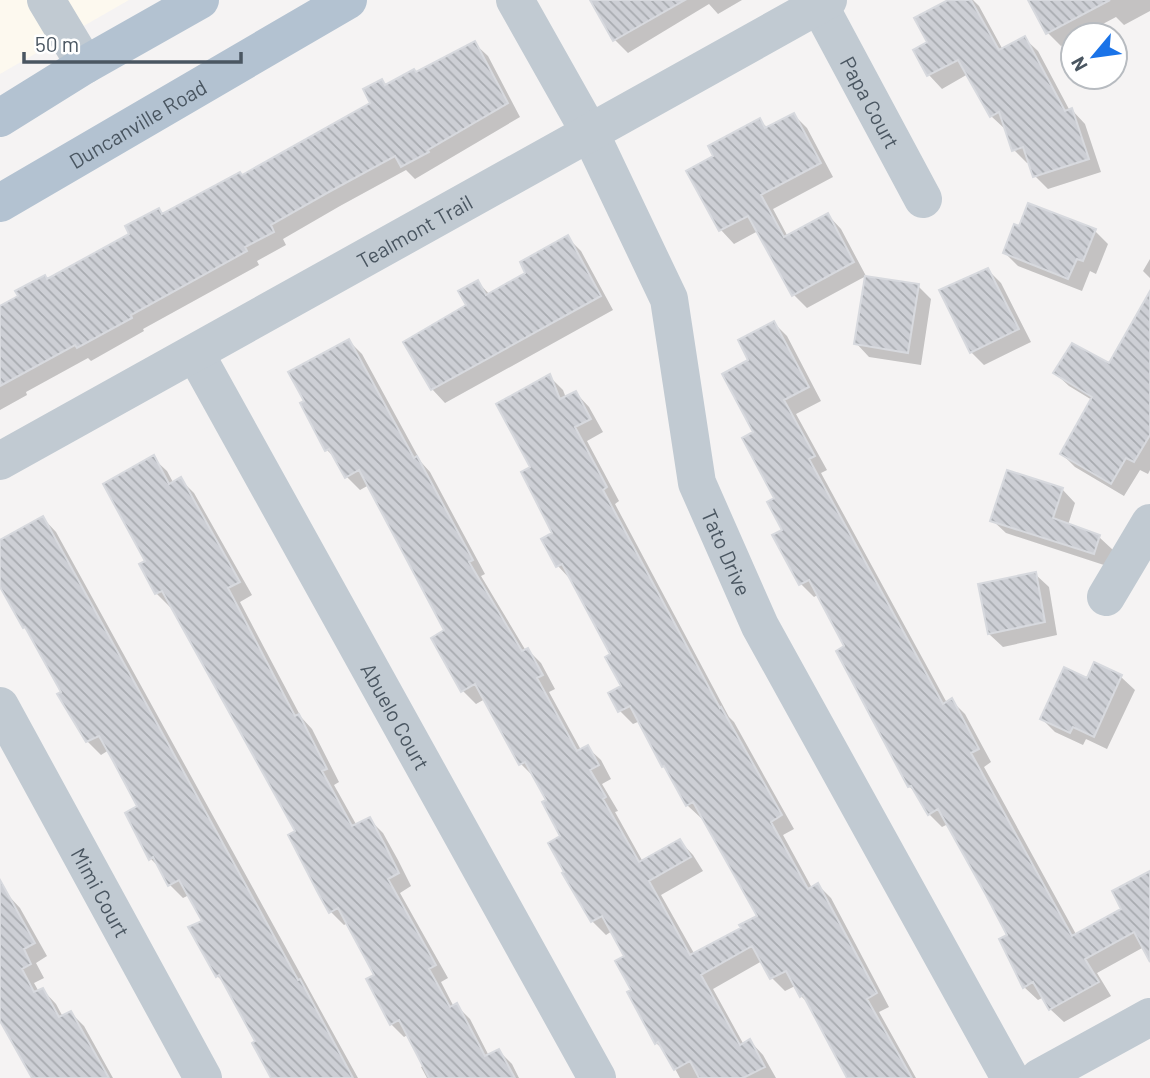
<svg xmlns="http://www.w3.org/2000/svg" width="1150" height="1078" font-family="Barlow,sans-serif">
<style>
.commercial{fill:#fdf9ef}
.shadow{fill:#0003}
.building{fill:url(#building-back-hatch);stroke:#d7d9de;stroke-width:2}
.lines{fill:none;stroke-linecap:round;stroke-linejoin:round}
.minor{stroke:#c1cad2;stroke-width:38}
.major{stroke:#b3c2d1;stroke-width:38}
.labels{text-anchor:middle;dominant-baseline:central;stroke-width:7;stroke-linejoin:round;paint-order:stroke}
.street-label{font-size:21px;fill:#4a5661;stroke:#fff}
</style>
<defs>
<pattern id="building-back-hatch" width="6" height="6" patternUnits="userSpaceOnUse" patternTransform="scale(1.75)"><rect width="6" height="6" fill="#cdcfd5"/><path d="M-1 5l2 2M0 0l6 6M5-1l2 2" fill="none" stroke="#a8abb0"/></pattern>
</defs>
<rect width="100%" height="100%" fill="#f5f3f3"/>
<path class="commercial" d="M0 0H129L0 74Z"/>
<path class="shadow" d="M592 0H742L718 14 709 4 628 53 615 40Z
M952 0H973L979 6 1003 50 1024 38 1038 51 1070 111 1072 110 1085 124 1101 172 1048 189 1035 176 1030 162 1027 163 1014 150 1005 129 991 116 968 74 942 89 929 75 915 50 929 43Z
M1030 0H1150V11L1124 25 1116 17 1082 35H1073V40L1061 46 1048 33Z
M474 43 488 56 520 117 415 179 406 170 340 206 283 239 286 245 257 261 259 265 143 329 144 331 91 361 88 358 26 392 27 395 0 410V308L21 297 45 277 48 280 132 235 158 210 164 215 242 177 372 104 381 81 386 86 416 74Z
M794 115 807 128 833 177 773 209 788 237 828 215 841 229 866 276 807 308 794 295 758 231 734 244 721 230 689 172 715 157 760 121 768 128Z
M1095 231 1108 244 1096 274 1090 271 1082 291 1018 266 1005 253Z
M568 238 581 251 613 310 445 403 432 389 478 282 490 295 528 274Z
M1150 259V278L1143 271Z
M988 270 1001 283 1031 342 984 365 971 352Z
M918 286 931 299 921 365 869 357 856 343Z
M1150 295V470L1148 474 1140 470 1124 496 1075 467 1062 454 1092 400 1069 386 1055 373 1109 366Z
M774 323 787 336 821 401 796 414 827 470 821 473 947 703 952 701 965 714 991 762 984 767 1077 936 1124 909 1150 873V955L1144 947 1097 973 1111 996 1064 1022 1050 1009 1044 997 1038 1000 1024 987 1001 940 1009 935 948 824 942 827 929 814 919 796 909 786 846 647 819 594 814 597 801 584 756 433 751 360Z
M349 341 362 354 421 462 430 472 485 574 481 576 526 651 528 650 541 663 555 689 549 692 581 750 587 747 601 760 611 779 602 784 618 811 615 812 643 862 680 841 693 855 703 871 661 895 695 955 743 928 760 916 703 817 701 818 687 805 640 721 633 724 620 711 623 687 613 654 571 580 558 566 543 539 554 533 532 468 549 376 563 390 566 398 576 393 589 407 603 432 587 441 619 501 615 504 729 717 734 722 794 829 783 835 812 888 818 885 831 898 889 1007 879 1012 916 1078H849L811 1006 801 996 795 986 785 991 772 978 762 961 713 989 744 1045 750 1041 763 1055 776 1078H680L666 1052 656 1043 633 991 626 957 612 931 606 935 592 921 564 873 563 837 549 801 534 777 521 764 485 699 476 704 463 691 447 631 369 485 360 490 347 477 338 461 327 450Z
M153 458 167 471 174 484 181 480 194 493 252 595 240 602 301 717 312 729 339 782 334 785 357 826 369 819 383 833 398 860 411 886 400 893 448 978 441 982 454 1007 456 1005 470 1019 489 1056 499 1051 512 1064 519 1078H427L421 1067 425 1065 409 1034 404 1037 391 1024 376 975 348 923 344 925 331 912 320 892 298 832 172 605 170 607 156 593 147 562Z
M1062 489 1075 503 1068 525 1099 537 1113 550 1107 566 1006 533 992 520Z
M43 518 56 532 358 1078H272L258 1042 226 984 217 976 204 922 189 895 183 898 170 885 161 869 151 859 140 807 109 750 101 755 87 741 64 693 0 583V542Z
M1035 574 1049 587 1057 635 1003 647 989 634Z
M1095 664 1121 677 1135 690 1107 749 1086 739 1083 745 1055 732 1042 719 1088 680Z
M7 894 20 908 47 956 36 963 44 978 34 983 39 992 43 990 56 1004 63 1017 71 1013 84 1026 113 1078H35L0 1016V898Z"/>
<path class="building" d="M590 0H685L613 41Z
M948 0H971L999 50 1025 36 1065 111 1072 108 1089 159 1033 177 1023 147 1012 151 999 112 990 117 958 60 927 76 913 50 927 42 914 18Z
M1028 0H1110L1046 34Z
M475 41 508 103 428 150 429 152 401 167 395 156 327 193 271 225 274 232 245 247 247 251 131 315 132 318 77 348 75 345 0 386V306L18 296 15 291 45 275 47 279 129 234 125 226 159 208 162 214 240 172 242 175 370 103 363 89 382 79 385 85 414 69 416 72Z
M794 113 821 163 761 195 784 237 828 213 854 262 792 296 748 216 719 231 686 171 713 156 708 146 760 118 765 128Z
M1028 203 1096 229 1083 261 1077 259 1068 279 1003 253 1014 224 1019 226Z
M568 235 601 296 431 390 403 342 466 305 458 291 478 280 486 295 525 273 520 262Z
M988 268 1019 329 970 353 939 290Z
M865 276 919 284 908 353 854 344Z
M1150 291V435L1134 462 1126 458 1111 484 1060 454 1092 397 1053 373 1072 343 1109 363Z
M774 321 809 387 784 400 815 456 809 459 943 704 952 698 979 749 971 753 1072 936 1121 909 1112 891 1150 871V962L1134 932 1085 959 1099 982 1049 1010 1033 982 1023 988 999 939 1007 935 986 895 938 809 928 815 911 786 908 787 836 651 844 646 809 580 799 585 772 535 782 530 767 502 774 498 742 438 753 432 722 374 748 360 738 340Z
M349 339 414 458 417 456 473 560 469 562 522 651 528 648 543 675 537 678 577 751 588 745 599 765 590 770 606 797 603 799 639 862 680 839 691 857 649 881 690 955 741 928 739 925 757 916 693 802 686 806 664 766 662 767 630 706 618 712 608 693 621 686 605 657 610 654 562 564 556 567 541 539 552 533 521 472 530 467 496 404 550 374 560 399 576 391 591 419 575 427 607 487 603 490 720 708 721 707 782 815 771 822 808 889 818 883 877 993 867 999 912 1078H847L803 995 800 997 786 971 770 979 752 946 701 975 740 1045 750 1039 765 1067 743 1078H699L690 1061 674 1070 658 1042 655 1044 627 992 631 990 615 961 624 956 602 916 591 922 562 873 564 872 548 843 560 836 542 802 546 800 525 762 519 765 475 684 461 692 431 638 444 630 359 470 345 478 329 449 325 451 300 403 304 401 288 372Z
M154 455 169 484 181 477 240 582 228 588 295 716 299 714 327 769 322 771 352 826 370 817 385 845 399 873 388 879 436 965 429 969 450 1007 457 1003 485 1056 499 1049 515 1078H429L399 1020 390 1025 366 979 374 975 338 908 329 913 318 893 288 835 295 831 162 591 155 594 139 564 145 561 103 484Z
M1007 470 1063 488 1053 518 1100 535 1094 554 990 521Z
M43 516 298 980 300 979 353 1078H271L252 1043 255 1041 219 975 216 977 188 927 202 921 179 880 168 886 153 857 149 860 125 813 137 806 112 759 99 736 86 742 57 694 61 692 25 627 23 628 0 587V540Z
M1036 572 1045 622 988 634 978 584Z
M1094 662 1122 675 1094 737 1073 727 1070 733 1040 719 1064 667 1087 678Z
M0 880 35 943 24 949 31 964 22 969 34 992 43 988 59 1017 71 1011 109 1078H32L0 1021Z"/>
<g class="lines">
<g class="minor">
<path d="M46 0 85 65"/>
<path id="s1" d="M515 0 590 133 669 299 697 483 760 626 1010 1078"/>
<path id="s2" d="M819 5 923 199"/>
<path id="s3" d="M195 353 597 1078"/>
<path id="s4" d="M0 461 828 0"/>
<path d="M1106 597 1150 523"/>
<path id="s5" d="M0 706 203 1078"/>
<path d="M1039 1078 1150 1017"/>
</g>
<g class="major">
<path d="M0 118 85 65 200 0"/>
<path id="s6" d="M0 203 348 0"/>
</g>
</g>
<g class="labels">
<g class="street-label">
<text stroke="none"><textPath href="#s2" startOffset="110">Papa Court</textPath></text>
<text stroke="none"><textPath href="#s6" startOffset="159">Duncanville Road</textPath></text>
<text stroke="none"><textPath href="#s4" startOffset="474">Tealmont Trail</textPath></text>
<text stroke="none"><textPath href="#s1" startOffset="598">Tato Drive</textPath></text>
<text stroke="none"><textPath href="#s3" startOffset="415">Abuelo Court</textPath></text>
<text stroke="none"><textPath href="#s5" startOffset="212">Mimi Court</textPath></text>
</g>
</g>
<g transform="translate(1094 56) rotate(241)"><circle r="33" fill="#ffffff" stroke="#b7bbc0" stroke-width="2"/>
<path d="M0-5L12 26L0 18L-12 26Z" fill="#1a73e8"/>
<text y="-10" font-size="19" font-weight="bold" text-anchor="middle" fill="#4a5661">N</text>
</g>
<path d="M24 52v10h217v-10" fill="none" stroke="#4a5661" stroke-width="3.5"/>
<text x="35" y="52" font-size="21" fill="#4a5661" stroke="#ffffff" stroke-width="5" paint-order="stroke">50 m</text>
</svg>
